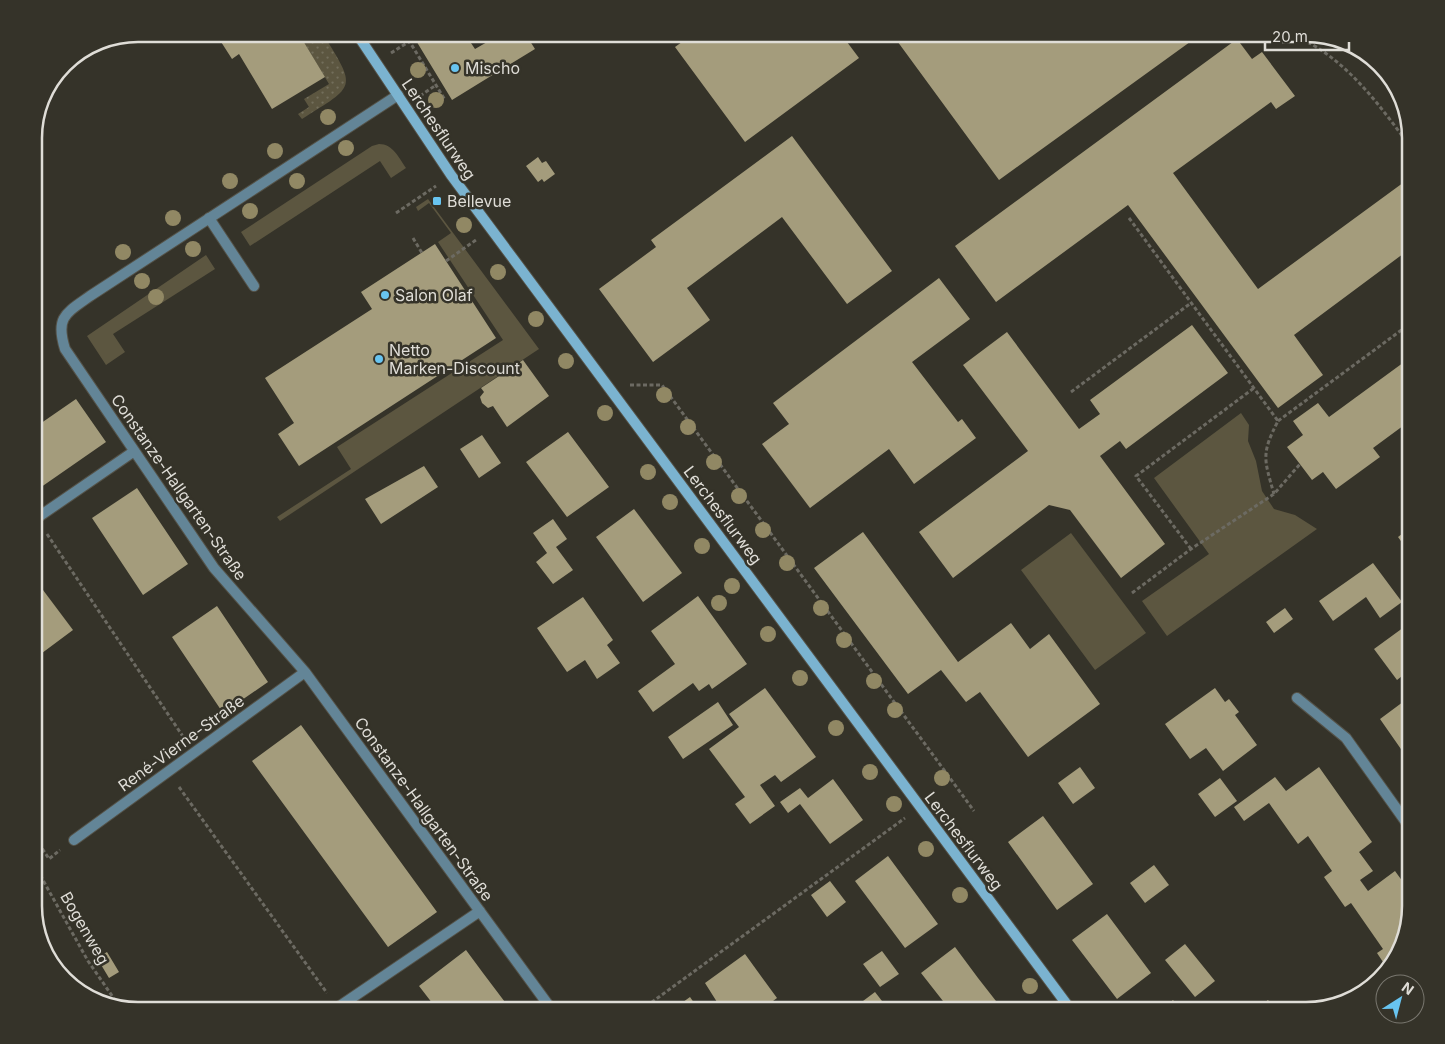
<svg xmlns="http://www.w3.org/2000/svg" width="1445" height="1044" font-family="Inter,sans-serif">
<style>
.green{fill:#5c5640}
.garden{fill:url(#garden-dots)}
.building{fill:#a49c7c}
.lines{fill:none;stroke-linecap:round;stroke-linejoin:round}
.lane-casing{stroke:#545248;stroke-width:12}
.street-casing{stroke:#545248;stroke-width:12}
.secondary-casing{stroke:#545248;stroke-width:12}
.path{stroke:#6c6a62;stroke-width:3;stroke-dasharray:4 2.5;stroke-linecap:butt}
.lane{stroke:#638597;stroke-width:10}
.street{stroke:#638597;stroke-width:10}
.secondary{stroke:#7bb3d0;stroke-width:10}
.tree{fill:#918864}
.poi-dot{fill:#68c4f0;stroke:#353329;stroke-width:2}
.labels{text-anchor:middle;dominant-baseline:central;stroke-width:5;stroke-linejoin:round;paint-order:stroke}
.poi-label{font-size:16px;fill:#dfddd7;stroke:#353329;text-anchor:start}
.street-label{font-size:16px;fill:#dfddd7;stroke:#353329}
.rim{fill:none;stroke:#dfddd7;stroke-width:2.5}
</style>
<defs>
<pattern id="garden-dots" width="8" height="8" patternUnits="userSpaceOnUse" patternTransform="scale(1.25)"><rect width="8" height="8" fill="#5c5640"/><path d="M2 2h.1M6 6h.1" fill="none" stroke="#736e5b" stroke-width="1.8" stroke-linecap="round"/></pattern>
</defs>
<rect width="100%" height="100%" fill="#353329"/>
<path class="green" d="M379 144C393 144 399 158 406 168L391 178 380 161 250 246 241 232 372 146Z
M428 199 539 349 280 521 277 517 351 469 337 447 503 340 438 242 451 233 429 203 418 211 416 207Z
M206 255 215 269 113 334 125 352 106 365 87 336Z
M1241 413 1249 425 1248 441 1256 461 1262 491 1274 509 1295 515 1317 529 1167 636 1142 601 1209 554 1154 478Z
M1071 533 1146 633 1095 670 1021 570Z"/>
<path class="garden" d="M299 34H323C357 89 356 85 302 119L298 114 309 107 304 99 329 84Z"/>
<path class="building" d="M216 34H299L325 77 272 109 239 54 232 59Z
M412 34H465L475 49 501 34H534L528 38 535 49 452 100Z
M693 34H841L859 58 745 142 675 47Z
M892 34H1201L999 180Z
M1237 39 1252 59 1262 52 1295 96 1276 109 1271 102 1173 173 1258 289 1411 177V248L1294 335 1323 375 1278 408 1128 205 996 302 955 246Z
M792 136 892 271 847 304 782 217 687 288 710 320 653 362 599 289 656 247 651 240Z
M538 157 542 163 546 161 555 174 544 182 542 179 538 182 526 166Z
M435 244 496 338 299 466 278 434 294 423 265 378 372 309 361 292Z
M939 278 970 319 912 362 958 422 962 419 976 438 914 484 889 449 810 508 762 444 789 424 773 403Z
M1192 325 1228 373 1126 449 1120 441 1100 456 1165 544 1121 578 1070 510 1049 505 953 578 919 532 1028 451 963 365 1007 332 1079 429 1100 414 1090 400Z
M1411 357V420L1373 448 1380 457 1336 489 1323 472 1312 480 1287 447 1303 435 1293 421 1318 403 1329 417Z
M523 360 549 396 507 427 493 406 488 408 482 403 480 397 484 392 481 388Z
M76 399 106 442 34 492V428Z
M568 432 609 487 567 517 526 462Z
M482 435 501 463 479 478 460 449Z
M424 466 438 487 381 524 365 499Z
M137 488 188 564 143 595 92 518Z
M634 509 682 573 643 602 596 537Z
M553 519 567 539 556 547 573 570 553 584 536 562 547 553 533 533Z
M1411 527V555L1398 537Z
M863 532 958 662 1011 623 1030 649 1049 634 1100 704 1028 757 980 692 966 702 941 670 908 694 814 568Z
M1373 563 1402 602 1380 618 1366 597 1333 621 1319 601Z
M34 578 73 630 34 659Z
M698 596 747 664 712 689 709 684 699 691 693 683 653 712 638 691 675 664 651 631Z
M583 597 613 640 607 645 620 663 597 679 585 660 567 672 537 628Z
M217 606 268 682 223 713 172 637Z
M1285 608 1293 619 1274 633 1266 622Z
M1411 622V669L1397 680 1374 649Z
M765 688 816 757 781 782 775 775 760 785 775 806 750 824 735 804 745 797 709 749 739 727 729 714Z
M1215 688 1225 702 1229 699 1239 712 1235 715 1257 745 1223 771 1206 748 1190 759 1165 724Z
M1411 696V746L1403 752 1380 719Z
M718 702 733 725 683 759 668 737Z
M301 725 437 912 388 947 252 761Z
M1080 767 1095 788 1073 804 1058 783Z
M1319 767 1372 842 1359 852 1373 871 1360 880 1368 891 1395 871 1411 893V906L1401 937 1397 940 1399 942 1390 969 1383 975 1379 969 1385 965 1377 953 1383 949 1351 903 1345 907 1324 877 1332 871 1308 836 1298 844 1269 803 1244 821 1234 807 1275 777 1286 791Z
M1220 778 1237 801 1215 817 1198 794Z
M833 779 863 820 830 844 800 804 788 813 780 802 800 788 808 798Z
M1043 816 1093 884 1057 910 1008 842Z
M888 856 938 924 905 948 855 881Z
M1154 865 1169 885 1145 903 1130 883Z
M830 881 846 902 827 917 811 895Z
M1107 914 1151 973 1117 999 1072 940Z
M1185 944 1215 981 1195 997 1165 960Z
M955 947 978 978 1003 1010H950L921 973Z
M466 950 483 973 511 1010H437L436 1008 419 986Z
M882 951 899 974 880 987 863 964Z
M107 952 119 972 109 978 97 958Z
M745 954 777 998 761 1010H722L705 983Z
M875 992 889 1010H851Z
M690 997 699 1010H672Z
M1173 1000 1181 1010H1161Z
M1268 1000 1276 1010H1254Z"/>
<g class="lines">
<g class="lane-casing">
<path id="lane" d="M209 218 254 286"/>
</g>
<g class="street-casing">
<path id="street" d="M398 95 90 296C66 313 55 317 65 349L214 568 305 672 552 1010
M34 520 133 452
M1297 698 1346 738 1411 829
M74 840 305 672
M334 1010 480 911"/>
</g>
<g class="secondary-casing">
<path id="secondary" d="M357 34 451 175 1071 1010"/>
</g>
<path class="path" d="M405 34 445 100
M1290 34C1343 54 1379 104 1411 148
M391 53 410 41
M420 96 436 85
M396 213 436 186
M1129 218 1278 421C1261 454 1264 459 1274 494
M413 238 422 253
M446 261 476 240
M630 385H662L974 811
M1071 392 1191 303
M1278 421 1411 323
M47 534 184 738
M1191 549 1136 476 1254 388
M1132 593 1191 549 1274 494 1300 464
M179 787 327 993
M34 845 38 842 49 859 60 850
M34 864 88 961 117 1003
M42 940 68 981
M641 1010 905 818"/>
<use href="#lane" class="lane"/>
<use href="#street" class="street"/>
<use href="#secondary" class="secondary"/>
</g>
<g class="tree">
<circle cx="418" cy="70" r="8"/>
<circle cx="436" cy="100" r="8"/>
<circle cx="328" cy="117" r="8"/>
<circle cx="346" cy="148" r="8"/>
<circle cx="275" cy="151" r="8"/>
<circle cx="230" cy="181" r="8"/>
<circle cx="297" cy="181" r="8"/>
<circle cx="250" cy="211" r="8"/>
<circle cx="173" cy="218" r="8"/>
<circle cx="464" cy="225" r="8"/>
<circle cx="193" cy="249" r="8"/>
<circle cx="123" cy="252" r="8"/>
<circle cx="498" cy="272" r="8"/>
<circle cx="142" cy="281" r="8"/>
<circle cx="156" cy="297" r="8"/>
<circle cx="536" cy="319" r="8"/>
<circle cx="566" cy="361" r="8"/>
<circle cx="664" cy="395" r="8"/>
<circle cx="605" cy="413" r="8"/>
<circle cx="688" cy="427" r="8"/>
<circle cx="714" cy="462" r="8"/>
<circle cx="648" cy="472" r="8"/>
<circle cx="739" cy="496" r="8"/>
<circle cx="670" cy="502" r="8"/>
<circle cx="763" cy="530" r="8"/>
<circle cx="702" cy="546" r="8"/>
<circle cx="787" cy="563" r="8"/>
<circle cx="732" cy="586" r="8"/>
<circle cx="719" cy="603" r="8"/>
<circle cx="821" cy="608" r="8"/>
<circle cx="768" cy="634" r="8"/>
<circle cx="844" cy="640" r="8"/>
<circle cx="800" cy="678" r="8"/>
<circle cx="874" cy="681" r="8"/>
<circle cx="895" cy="710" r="8"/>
<circle cx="836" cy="728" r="8"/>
<circle cx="870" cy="772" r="8"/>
<circle cx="942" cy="778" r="8"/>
<circle cx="894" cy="804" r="8"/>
<circle cx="926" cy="849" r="8"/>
<circle cx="960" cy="895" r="8"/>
<circle cx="1030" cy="986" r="8"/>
</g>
<g class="poi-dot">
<circle cx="455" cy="68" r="5"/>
<rect x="432" y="196" width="10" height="10" rx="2.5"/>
<circle cx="385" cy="295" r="5"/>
<circle cx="379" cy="359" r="5"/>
</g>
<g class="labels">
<g class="poi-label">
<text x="465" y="68">Mischo</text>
<text x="447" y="201">Bellevue</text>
<text x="395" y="295">Salon Olaf</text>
<text x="389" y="350">Netto<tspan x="389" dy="18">Marken-Discount</tspan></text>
</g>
<g class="street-label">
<text transform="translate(439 129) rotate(56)">Lerchesflurweg</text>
<text transform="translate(179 487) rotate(55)">Constanze-Hallgarten-Straße</text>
<text transform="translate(723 515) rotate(53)">Lerchesflurweg</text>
<text transform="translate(181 743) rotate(-36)">René-Vierne-Straße</text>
<text transform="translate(424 809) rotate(54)">Constanze-Hallgarten-Straße</text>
<text transform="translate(964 841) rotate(53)">Lerchesflurweg</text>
<text transform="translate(85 928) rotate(60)">Bogenweg</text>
</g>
</g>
<path d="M0 0H1445V1044H0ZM138 42H1306A96 96 0 0 1 1402 138V906A96 96 0 0 1 1306 1002H138A96 96 0 0 1 42 906V138A96 96 0 0 1 138 42Z" fill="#353329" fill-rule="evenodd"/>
<path class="rim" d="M138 42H1306A96 96 0 0 1 1402 138V906A96 96 0 0 1 1306 1002H138A96 96 0 0 1 42 906V138A96 96 0 0 1 138 42Z"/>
<g transform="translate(1400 999) rotate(36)"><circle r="24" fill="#353329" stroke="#79776f"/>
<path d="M0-4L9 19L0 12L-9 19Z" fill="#68c4f0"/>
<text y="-8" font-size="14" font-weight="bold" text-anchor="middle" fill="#dfddd7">N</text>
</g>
<path d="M1265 42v8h84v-8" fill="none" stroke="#dfddd7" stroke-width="2.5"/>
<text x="1272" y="42" font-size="15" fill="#dfddd7" stroke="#353329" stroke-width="4" paint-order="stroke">20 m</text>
</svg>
